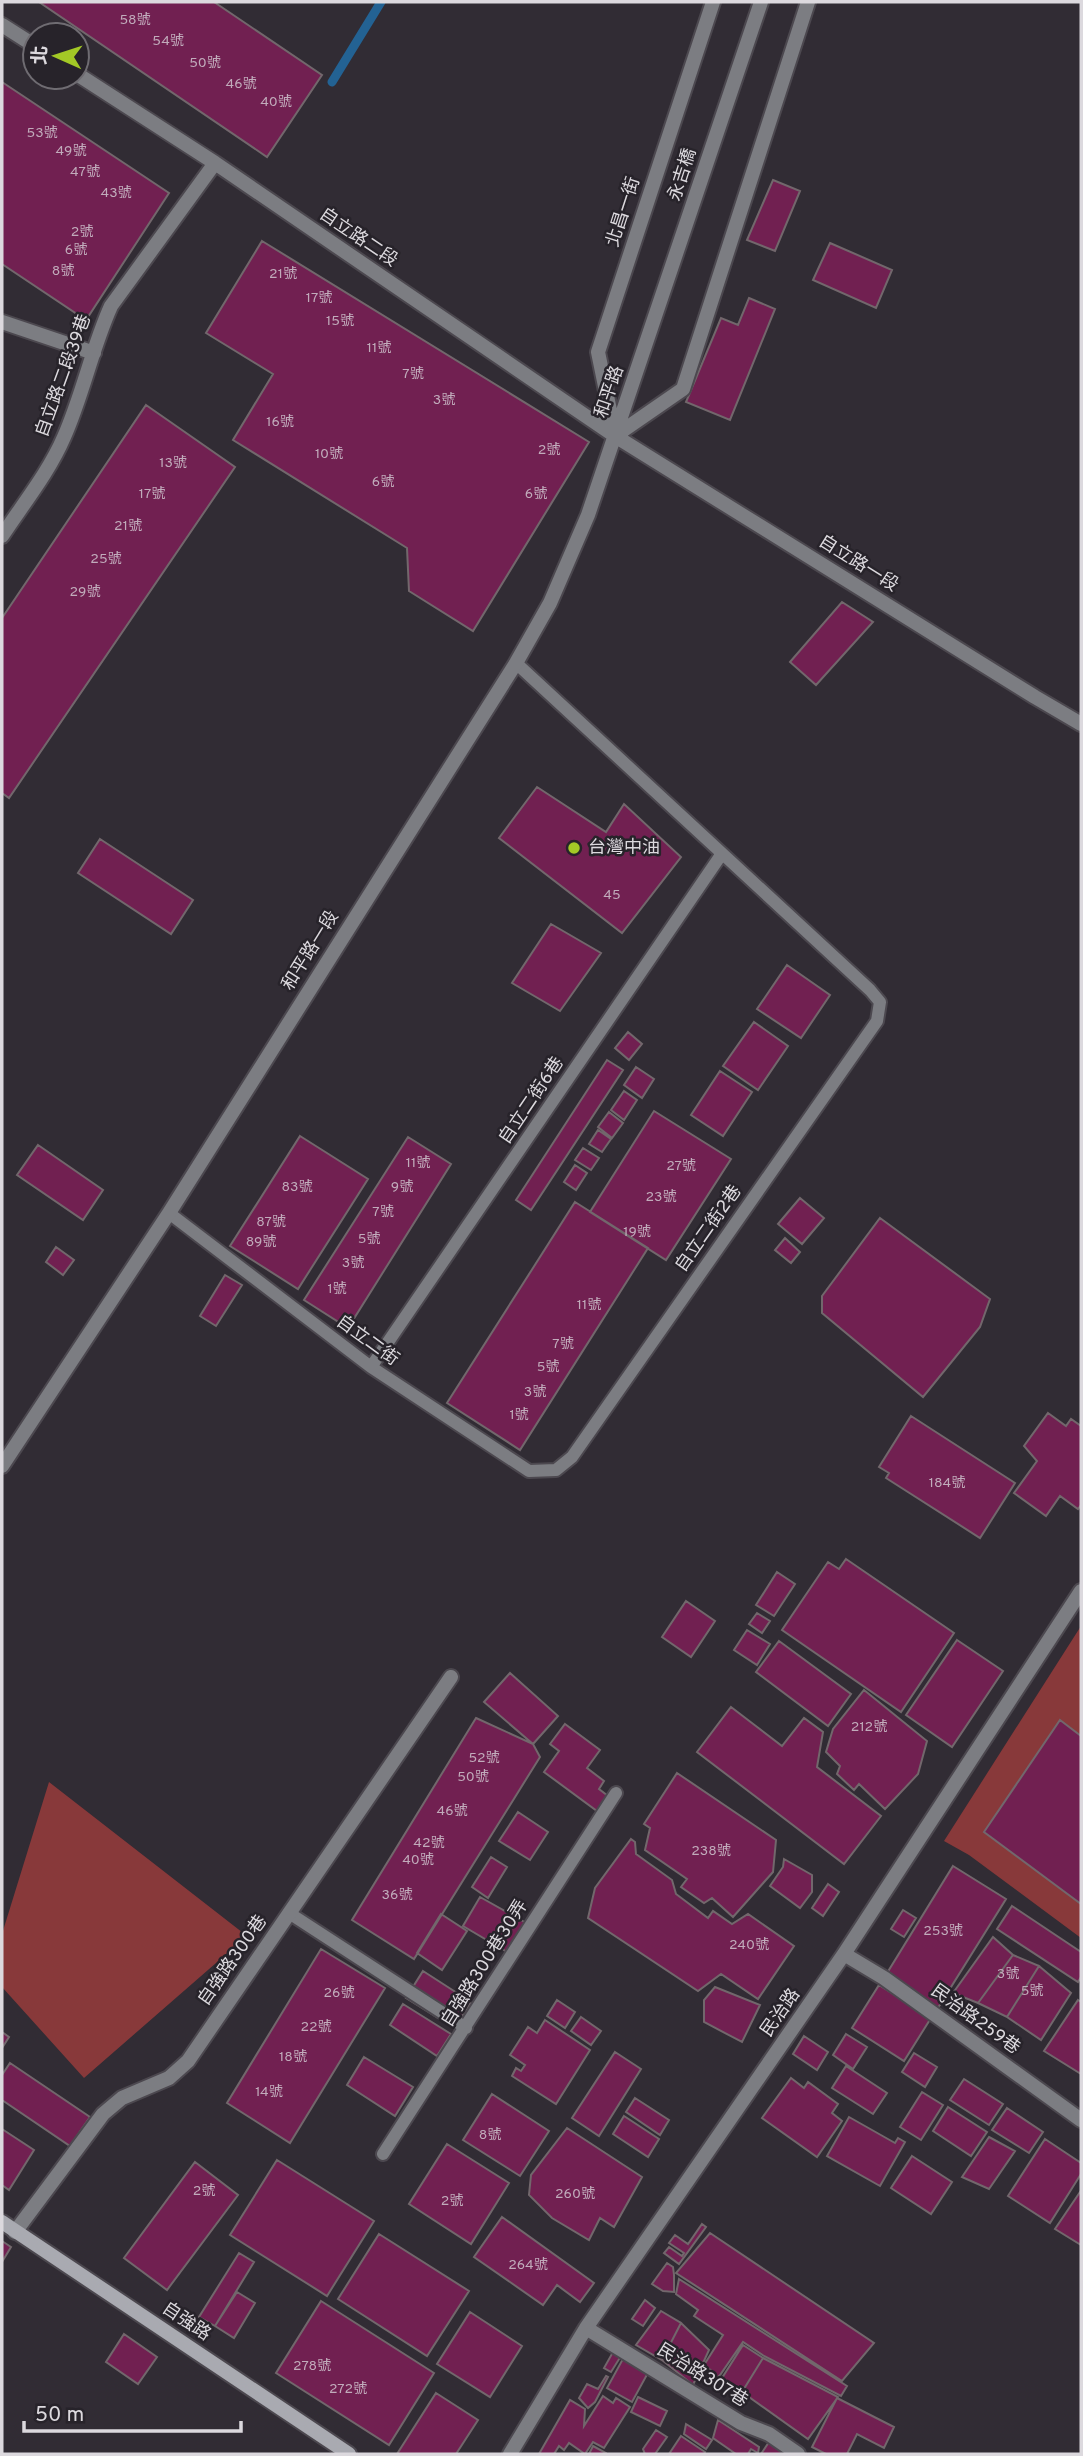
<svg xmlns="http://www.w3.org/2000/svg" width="1083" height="2456" font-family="Overpass,'Noto Sans TC',sans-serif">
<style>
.green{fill:#88393a}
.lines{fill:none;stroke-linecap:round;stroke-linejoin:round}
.stream{stroke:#236293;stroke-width:9}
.building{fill:#712051;stroke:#72676c;stroke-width:2}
.lane-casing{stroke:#4c484f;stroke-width:16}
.street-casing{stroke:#4c484f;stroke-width:18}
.secondary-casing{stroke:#4c484f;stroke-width:18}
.lane{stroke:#7c7d82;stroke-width:12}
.street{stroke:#7c7d82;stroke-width:14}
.secondary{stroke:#a9aab1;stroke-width:14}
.poi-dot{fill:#a3c926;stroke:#27232a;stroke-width:2.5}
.labels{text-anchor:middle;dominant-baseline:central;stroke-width:5;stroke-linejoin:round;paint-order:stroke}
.number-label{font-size:14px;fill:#c1abbb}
.street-label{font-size:18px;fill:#dcd9de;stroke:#27232a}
.poi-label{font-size:18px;fill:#dcd9de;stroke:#27232a;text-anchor:start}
</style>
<rect width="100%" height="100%" fill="#312c34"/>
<path class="green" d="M1081 1626V1938L969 1855 944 1841Z
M49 1782 247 1936 84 2078 2 1987V1934Z"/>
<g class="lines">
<path class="stream" d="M332 82 381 2"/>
</g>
<path class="building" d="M39 2H214L322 75 267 157Z
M2 82 169 193 86 320 2 264Z
M773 180 800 191 775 251 747 240Z
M262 241 589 442 473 631 409 591 407 548 233 440 273 374 206 333Z
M830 243 892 270 876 308 813 280Z
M749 298 775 309 730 420 686 402 721 318 738 325Z
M146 405 235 467 9 798 2 793V618Z
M842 602 873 622 816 685 790 662Z
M537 787 606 832 624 804 681 857 622 933 499 838Z
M100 839 193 900 171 934 78 873Z
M551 924 601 953 560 1011 512 983Z
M787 965 830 995 801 1038 757 1009Z
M754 1022 788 1046 758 1090 723 1066Z
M628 1032 642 1044 629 1060 615 1048Z
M607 1060 623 1070 531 1210 516 1200Z
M636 1067 654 1079 642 1098 624 1085Z
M720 1071 752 1092 723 1136 691 1115Z
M624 1091 637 1100 624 1120 611 1110Z
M654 1111 731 1159 666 1260 590 1212Z
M609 1112 623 1123 612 1138 598 1127Z
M598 1130 611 1139 602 1152 589 1144Z
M300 1136 368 1179 298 1289 230 1246Z
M408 1137 451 1164 348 1328 304 1300Z
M38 1145 103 1190 83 1220 17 1175Z
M583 1148 599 1158 591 1170 575 1160Z
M575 1165 587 1173 576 1190 564 1182Z
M800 1198 824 1218 802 1244 778 1224Z
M575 1202 648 1248 520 1450 447 1403Z
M880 1218 990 1299 980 1327 923 1397 822 1313V1296Z
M785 1238 800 1252 791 1263 775 1250Z
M56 1247 74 1260 63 1275 46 1262Z
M225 1275 242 1285 216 1326 200 1316Z
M1048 1413 1066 1426 1071 1419 1081 1426V1505L1078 1509 1060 1496 1046 1516 1014 1493 1037 1461 1024 1446Z
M911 1416 1015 1483 980 1538 886 1478 889 1473 879 1467Z
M846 1559 954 1633 901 1712 782 1630 828 1562 839 1569Z
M777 1572 795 1584 774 1616 756 1605Z
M686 1601 715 1621 691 1657 662 1637Z
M757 1613 770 1621 762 1633 749 1624Z
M747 1630 770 1644 757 1665 734 1650Z
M957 1640 1003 1671 952 1747 906 1715Z
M779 1641 851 1694 828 1726 756 1672Z
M510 1673 558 1716 533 1744 484 1702Z
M864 1690 927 1741 918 1774 885 1809 859 1784 854 1790 837 1774 840 1766 826 1752 833 1729Z
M731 1707 782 1746 804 1718 823 1732 817 1767 881 1816 844 1864 697 1752Z
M476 1718 533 1744 540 1757 414 1959 352 1920Z
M1060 1720 1081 1736V1904L984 1832Z
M565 1724 600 1750 587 1768 604 1781 599 1789 608 1796 597 1811 544 1772 559 1751 550 1744Z
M677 1773 776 1840 773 1872 733 1917 712 1898 704 1903 681 1887 687 1879 645 1850 650 1828 644 1824Z
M518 1812 548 1832 530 1860 499 1841Z
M631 1839 635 1842 636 1854 672 1880 676 1894 708 1918 713 1911 732 1924 748 1914 794 1946 758 1999 721 1974 698 1991 588 1918 595 1888Z
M491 1857 507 1867 488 1898 472 1887Z
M784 1859 812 1875V1892L800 1908 770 1886 783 1867Z
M953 1866 1006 1899 936 2011 884 1978Z
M828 1884 839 1892 823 1916 812 1908Z
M480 1897 526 1923 509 1953 463 1926Z
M1012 1906 1081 1952V1977L1078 1982 997 1929Z
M903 1910 916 1918 904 1937 891 1929Z
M441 1914 467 1931 442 1970 417 1953Z
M993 1937 1013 1955 978 2003 953 1993Z
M321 1949 385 1988 290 2143 227 2103Z
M1013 1955 1039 1966 1007 2017 978 2003Z
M1039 1966 1071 1993 1041 2040 1007 2017Z
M423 1971 471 2002 454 2028 406 1998Z
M879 1985 931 2018 904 2061 852 2028Z
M715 1987 760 2005 742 2042 704 2022V2000Z
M557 2000 575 2012 565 2028 547 2016Z
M1078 2000 1081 2002V2074L1044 2051Z
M403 2004 451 2034 437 2056 390 2025Z
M581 2017 601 2031 591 2045 571 2031Z
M545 2020 590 2050 556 2104 512 2076 516 2068 521 2071 525 2065 510 2055 528 2027 537 2033Z
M2 2032 9 2037 2 2048Z
M846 2034 867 2047 853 2069 833 2055Z
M804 2036 828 2052 817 2070 793 2054Z
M615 2052 641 2069 599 2136 572 2118Z
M914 2053 937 2067 925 2087 902 2072Z
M364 2057 413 2087 395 2116 347 2085Z
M10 2063 90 2117 70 2146 2 2100V2075Z
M846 2066 887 2093 873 2114 832 2088Z
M791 2078 804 2088 808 2082 838 2104 832 2113 842 2121 817 2157 762 2118Z
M964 2079 1003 2104 989 2125 950 2100Z
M922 2092 943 2105 921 2140 900 2127Z
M492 2094 549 2131 520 2176 463 2140Z
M635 2098 669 2120 660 2135 626 2112Z
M948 2107 987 2132 971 2156 933 2131Z
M1007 2108 1043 2132 1029 2153 992 2130Z
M624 2116 659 2139 648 2157 613 2134Z
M849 2117 895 2143 898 2138 905 2142 880 2186 827 2156Z
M567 2128 642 2177 614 2227 600 2218 589 2240 552 2218 529 2195 531 2175Z
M2 2129 34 2150 9 2190 2 2185Z
M989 2137 1015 2151 989 2189 962 2177Z
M1045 2139 1081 2163V2174L1050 2223 1008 2196Z
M447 2144 509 2183 471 2244 409 2204Z
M912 2156 952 2182 931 2214 891 2188Z
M277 2160 374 2221 327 2296 230 2235Z
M195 2162 238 2195 167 2290 124 2258Z
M1080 2192 1081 2193V2245L1055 2229Z
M502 2217 594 2283 580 2302 557 2285 543 2305 474 2257Z
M702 2224 706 2227 679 2264 664 2253 669 2247 682 2256 684 2253 669 2243 675 2235 688 2244Z
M710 2233 874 2343 842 2381 676 2273Z
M379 2234 469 2291 427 2356 338 2299Z
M2 2241 11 2247 2 2262Z
M239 2253 254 2262 215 2326 199 2317Z
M667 2263 673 2267 674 2275V2292L663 2291 652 2284Z
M679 2279 847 2386 841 2396 764 2356 743 2342 720 2375 712 2382 713 2372 704 2365 723 2335 694 2316 698 2310 676 2294Z
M237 2292 255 2303 234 2338 215 2326Z
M645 2300 655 2308 643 2326 632 2319Z
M321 2301 434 2373 389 2445 276 2373Z
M661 2311 681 2323 662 2360 636 2345Z
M470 2312 522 2346 490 2397 437 2364Z
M681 2323 709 2350 693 2385 662 2360Z
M124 2334 157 2357 138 2384 106 2362Z
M743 2345 763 2358 742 2392 722 2378Z
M613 2352 621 2356 611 2372 604 2368Z
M624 2357 649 2371 632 2402 607 2388Z
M763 2358 838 2397 808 2439 742 2392Z
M606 2376 608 2377 595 2402 588 2408 579 2398 587 2384 598 2389Z
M436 2393 478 2420 456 2454H397Z
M603 2396 613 2403 616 2398 630 2407 604 2448 593 2442 585 2454 569 2443 564 2450 559 2446 554 2454H539L570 2400 585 2409 584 2426Z
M638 2397 667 2411 660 2426 631 2412Z
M837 2398 894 2427 884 2448 857 2434 847 2454H826L812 2447Z
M718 2420 759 2447 758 2453 751 2449 748 2454H736L713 2438Z
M686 2424 712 2440 706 2449 684 2434Z
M656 2430 667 2437 655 2454H645L643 2449Z
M681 2436 705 2452 704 2454H669Z
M771 2439 792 2454H761Z
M593 2446 606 2453V2454H589Z"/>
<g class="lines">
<g class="lane-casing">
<path id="lane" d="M169 1213 371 1367 529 1471 556 1470 572 1457 877 1021 880 1002 870 990 516 663
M371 1367 721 855
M289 1913 466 2028
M383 2154 616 1793"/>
</g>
<g class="street-casing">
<path id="street" d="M2 25 35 46
M77 74 215 163 615 436 1035 697 1081 724
M2 322 94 353
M615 435 598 352 713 2
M615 436 683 389 808 2
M2 536C23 504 49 472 64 437 83 394 92 348 111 306L215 163
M2 1466 169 1213 516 663 550 603 588 515 761 2
M844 1954 884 1978 1081 2120
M15 2232 103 2114 122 2098 169 2078 188 2061 451 1677
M586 2328 741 2423 769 2434 798 2454
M510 2454 586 2328 844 1954 1081 1591"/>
</g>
<g class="secondary-casing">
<path id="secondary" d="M2 2222 349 2454"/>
</g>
<use href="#lane" class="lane"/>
<use href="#street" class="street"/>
<use href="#secondary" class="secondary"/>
</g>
<circle class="poi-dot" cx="574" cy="848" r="7"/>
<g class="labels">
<g class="number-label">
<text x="135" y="20">58號</text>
<text x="168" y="41">54號</text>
<text x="205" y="63">50號</text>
<text x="241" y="84">46號</text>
<text x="276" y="102">40號</text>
<text x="42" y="133">53號</text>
<text x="71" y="151">49號</text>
<text x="85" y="172">47號</text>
<text x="116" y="193">43號</text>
<text x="82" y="232">2號</text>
<text x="76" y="250">6號</text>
<text x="63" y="271">8號</text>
<text x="283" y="274">21號</text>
<text x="319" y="298">17號</text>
<text x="340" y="321">15號</text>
<text x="379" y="348">11號</text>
<text x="413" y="374">7號</text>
<text x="444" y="400">3號</text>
<text x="280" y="422">16號</text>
<text x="549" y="450">2號</text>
<text x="329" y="454">10號</text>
<text x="173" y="463">13號</text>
<text x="383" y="482">6號</text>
<text x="152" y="494">17號</text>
<text x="536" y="494">6號</text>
<text x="128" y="526">21號</text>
<text x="106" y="559">25號</text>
<text x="85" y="592">29號</text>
<text x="612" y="895">45</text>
<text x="418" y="1163">11號</text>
<text x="681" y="1166">27號</text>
<text x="297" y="1187">83號</text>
<text x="402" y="1187">9號</text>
<text x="661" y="1197">23號</text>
<text x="383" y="1212">7號</text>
<text x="271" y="1222">87號</text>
<text x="637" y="1232">19號</text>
<text x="369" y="1239">5號</text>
<text x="261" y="1242">89號</text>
<text x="353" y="1263">3號</text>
<text x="337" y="1289">1號</text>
<text x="589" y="1305">11號</text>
<text x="563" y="1344">7號</text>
<text x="548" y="1367">5號</text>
<text x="535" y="1392">3號</text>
<text x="519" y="1415">1號</text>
<text x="947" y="1483">184號</text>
<text x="869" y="1727">212號</text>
<text x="484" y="1758">52號</text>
<text x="473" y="1777">50號</text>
<text x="452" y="1811">46號</text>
<text x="429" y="1843">42號</text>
<text x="711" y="1851">238號</text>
<text x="418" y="1860">40號</text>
<text x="397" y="1895">36號</text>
<text x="943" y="1931">253號</text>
<text x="749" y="1945">240號</text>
<text x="1008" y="1974">3號</text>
<text x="1032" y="1991">5號</text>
<text x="339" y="1993">26號</text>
<text x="316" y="2027">22號</text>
<text x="293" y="2057">18號</text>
<text x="269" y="2092">14號</text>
<text x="490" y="2135">8號</text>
<text x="204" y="2191">2號</text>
<text x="575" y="2194">260號</text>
<text x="452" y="2201">2號</text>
<text x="528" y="2265">264號</text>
<text x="312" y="2366">278號</text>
<text x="348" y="2389">272號</text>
</g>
<g class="street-label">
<text transform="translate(683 175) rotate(-72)">永吉橋</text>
<text transform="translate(624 212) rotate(-72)">北昌一街</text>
<text transform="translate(358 238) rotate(34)">自立路二段</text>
<text transform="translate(64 376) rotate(-70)">自立路二段39巷</text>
<text transform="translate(610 392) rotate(-71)">和平路</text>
<text transform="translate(858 564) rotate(32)">自立路一段</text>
<text transform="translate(311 951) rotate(-58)">和平路一段</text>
<text transform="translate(532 1101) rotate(-56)">自立二街6巷</text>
<text transform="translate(709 1229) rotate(-55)">自立二街2巷</text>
<text transform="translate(367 1341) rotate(36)">自立二街</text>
<text transform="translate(233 1961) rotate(-55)">自強路300巷</text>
<text transform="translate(485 1964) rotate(-58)">自強路300巷30弄</text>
<text transform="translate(781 2013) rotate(-55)">民治路</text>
<text transform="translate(975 2020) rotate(36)">民治路259巷</text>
<text transform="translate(186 2322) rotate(34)">自強路</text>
<text transform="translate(702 2376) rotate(32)">民治路307巷</text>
</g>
<g class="poi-label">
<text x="588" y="848">台灣中油</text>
</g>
</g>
<rect width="1083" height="2456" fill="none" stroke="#dcd9de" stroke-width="7"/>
<g transform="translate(56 56) rotate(273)"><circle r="33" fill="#27232a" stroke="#6f6c72" stroke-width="2"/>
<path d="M0-5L12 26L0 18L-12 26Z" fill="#a3c926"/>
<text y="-10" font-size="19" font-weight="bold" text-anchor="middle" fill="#dcd9de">北</text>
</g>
<path d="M24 2421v10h217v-10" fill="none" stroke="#dcd9de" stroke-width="3.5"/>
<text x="35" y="2421" font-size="21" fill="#dcd9de" stroke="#27232a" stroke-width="5" paint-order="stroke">50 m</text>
</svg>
